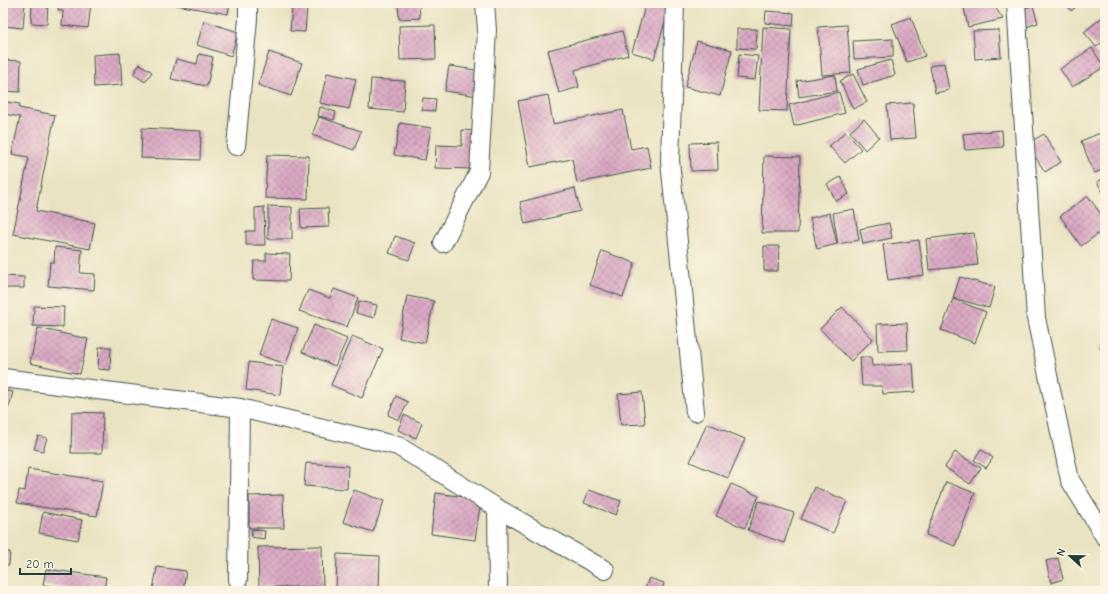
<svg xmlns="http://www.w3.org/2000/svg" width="1108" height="594" font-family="'Comic Neue',sans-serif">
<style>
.building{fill:url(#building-cross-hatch)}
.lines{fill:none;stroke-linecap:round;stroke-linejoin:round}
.minor-casing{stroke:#3d5649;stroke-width:20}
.minor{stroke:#fff;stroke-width:18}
</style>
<defs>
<pattern id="building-cross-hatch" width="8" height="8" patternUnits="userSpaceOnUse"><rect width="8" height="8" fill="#dca9c5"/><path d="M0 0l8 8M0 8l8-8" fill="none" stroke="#b28ba1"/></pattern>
</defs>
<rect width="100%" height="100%" fill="#fcf5e5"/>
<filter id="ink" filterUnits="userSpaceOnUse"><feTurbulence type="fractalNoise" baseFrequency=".025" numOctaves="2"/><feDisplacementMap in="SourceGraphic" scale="8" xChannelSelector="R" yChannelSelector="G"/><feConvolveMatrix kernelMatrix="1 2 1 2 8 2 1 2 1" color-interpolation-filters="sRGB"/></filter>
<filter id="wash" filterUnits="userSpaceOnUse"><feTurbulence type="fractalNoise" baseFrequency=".012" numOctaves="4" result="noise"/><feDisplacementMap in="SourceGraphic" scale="16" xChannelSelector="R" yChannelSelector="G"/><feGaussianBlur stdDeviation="0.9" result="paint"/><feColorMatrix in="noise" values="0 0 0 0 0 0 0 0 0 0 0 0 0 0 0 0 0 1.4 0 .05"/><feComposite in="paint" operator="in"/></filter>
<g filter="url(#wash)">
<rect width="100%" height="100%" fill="#eae3c2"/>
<g id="blocks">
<path class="building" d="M5 3H25L23 28 3 26Z
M32 3H48L47 24 31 23Z
M59 3H91L88 28 62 25 63 11 58 10Z
M176 3H230L228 14 176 5Z
M398 3H419L420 18 399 19Z
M490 3H512V4L490 6Z
M646 3H662L670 5 654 59 632 52Z
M779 3H789V4L779 5Z
M963 3H989L995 7 1003 19 968 27Z
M1065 3H1081L1071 11Z
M1033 6 1038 23 1026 27 1021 9Z
M292 8H307L305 32 290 31Z
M766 11 794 13 793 26 765 23Z
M1105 15V40L1096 47 1084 32Z
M911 17 925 56 907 62 892 24Z
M204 21 238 32 231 56 197 45Z
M435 25 436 59 400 60 399 26Z
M847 25 851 73 822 75 818 27Z
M763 27 791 29 787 111 759 110Z
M737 29H757L756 49 737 48Z
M999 30 1001 57 975 59 973 31Z
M622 31 628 55 575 70 579 87 559 93 548 50Z
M893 39V57L854 59 853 41Z
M697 41 732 50 720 96 685 87Z
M1092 48 1104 67 1072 87 1060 69Z
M269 52 302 63 291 96 258 85Z
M120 53 122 85 94 87 93 55Z
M199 54 213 57 207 86 171 79 176 59 197 64Z
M739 54 758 56 755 80 737 78Z
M3 60 21 61 20 92 3 91Z
M891 60 895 75 863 85 858 69Z
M944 63 949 90 935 93 930 66Z
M140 64 152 72 145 82 133 74Z
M449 66 482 71 478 96 445 91Z
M327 73 356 79 349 109 320 103Z
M853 74 867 102 853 109 840 81Z
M835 75 837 91 799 97 797 81Z
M371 79 405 81 403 112 369 109Z
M839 92 845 113 794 126 789 105Z
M548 95 553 124 623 110 631 149 647 146 651 168 577 183 572 159 530 167 518 101Z
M423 98 436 99 435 111 422 110Z
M6 102 20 104 19 108 55 115 36 211 95 223 90 249 13 234 29 157 12 154 20 117 4 114Z
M913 103 916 138 890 140 887 105Z
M320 107 336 112 334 120 318 116Z
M319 117 361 131 354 150 312 135Z
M864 119 879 137 865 150 850 132Z
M400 123 431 128 425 160 394 155Z
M142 128 201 131 200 160 141 158Z
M462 130 475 131 474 169 435 168 436 145 462 146Z
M1002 130 1003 147 965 150 963 134Z
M1105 131V169L1094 173 1081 141Z
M846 132 861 149 845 163 829 146Z
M1044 134 1061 162 1045 172 1027 144Z
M717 142 718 170 691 171 690 143Z
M267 155 309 156 308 199 265 198Z
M764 156 800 157 798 233H762Z
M841 177 849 194 836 201 827 184Z
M1105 177V196L1097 182Z
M575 188 580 211 525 224 520 202Z
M1088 196 1105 220V229L1081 246 1060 216Z
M268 206 292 207V239H268Z
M264 207 265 245H246V231H255V208Z
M328 208 329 227 301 228 300 209Z
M854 209 859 240 838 244 833 213Z
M830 213 837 244 817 249 810 218Z
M889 223 892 238 863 244 860 229Z
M974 233 978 265 929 270 926 239Z
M395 236 415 243 409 260 389 253Z
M919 240 924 275 888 280 883 245Z
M764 246H779L778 271H764Z
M55 247 82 250 80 273 95 274 94 290 48 286 50 262H54Z
M602 251 635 263 623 297 590 285Z
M266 253 290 254 289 281 253 280 254 261H266Z
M3 276 24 277V288H3Z
M960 277 995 287 989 308 953 298Z
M334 289 358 298 347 327 299 311 308 290 330 298Z
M407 296 434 301 425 343 399 338Z
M953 299 986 312 975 343 941 330Z
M359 301 377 305 374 318 356 313Z
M34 306 64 307 63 327 33 326Z
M842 307 873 339 851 361 820 329Z
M271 319 298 328 286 364 259 355Z
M907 323 908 350 878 351 877 324Z
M314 325 347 339 335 366 302 352Z
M38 328 88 339 80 374 30 363Z
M352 336 383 349 362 398 331 385Z
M1105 345V357L1100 347Z
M99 347H111L110 370 98 369Z
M860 357H871L872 366 913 364 915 392 883 394 882 386H862Z
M249 362 283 367 280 395 246 390Z
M3 390 13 392 9 407 3 405Z
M642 392 645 424 621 425 618 394Z
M396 396 408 402 399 420 388 415Z
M72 412 103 413 102 453H71Z
M404 415 422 423 416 438 398 430Z
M707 423 745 439 728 478 690 462Z
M38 436 47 438 43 451 34 449Z
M981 449 993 458 986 468 974 460Z
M955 452 981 468 970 484 945 467Z
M306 463 348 466 347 489 304 486Z
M28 469 103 481 97 516 17 503 19 490 25 491Z
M946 482 975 493 955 546 926 535Z
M731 484 759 496 745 528 716 516Z
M815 487 847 501 833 533 801 519Z
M354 490 384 501 373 532 343 522Z
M589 490 621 501 616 515 584 503Z
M436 493 481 499 475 540 431 534Z
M283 495 284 528H249V496Z
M759 501 794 513 784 543 748 530Z
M43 512 82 520 78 540 39 533Z
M252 529 265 531 264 539 251 537Z
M322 546 323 587H259L258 547Z
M3 552H10L9 565H3Z
M337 554 380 556 379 591H336Z
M1058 558 1063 579 1051 583 1046 561Z
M157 567 186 571 183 591 153 590Z
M46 569 106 577 104 591H87L43 585Z
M649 578 664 583 662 591H644Z
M229 589 328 590V591H229Z"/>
</g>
</g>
<g filter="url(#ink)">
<use href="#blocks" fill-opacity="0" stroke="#3d5649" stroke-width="1"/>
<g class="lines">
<g class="minor-casing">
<path id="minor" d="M675 3 670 161 695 412
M1016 3 1036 318 1070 480 1105 537
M236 146 248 19V3
M443 243 479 172 487 30 485 3
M3 378 240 408 398 446 497 508 605 570
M497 508 498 591
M238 580 240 408"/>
</g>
<use href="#minor" class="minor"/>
</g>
</g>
<rect width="1108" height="594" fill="none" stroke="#fcf5e5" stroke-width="16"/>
<g transform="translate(1070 556) rotate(292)" stroke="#fcf5e5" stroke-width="3" paint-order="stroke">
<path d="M0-3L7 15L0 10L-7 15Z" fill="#1f3d34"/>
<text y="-6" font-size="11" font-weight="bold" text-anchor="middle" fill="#1f3d34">N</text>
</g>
<path d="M20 568v6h51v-6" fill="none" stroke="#1f3d34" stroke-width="2"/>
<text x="26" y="568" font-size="12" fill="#1f3d34" stroke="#fcf5e5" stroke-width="3" paint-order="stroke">20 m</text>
</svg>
